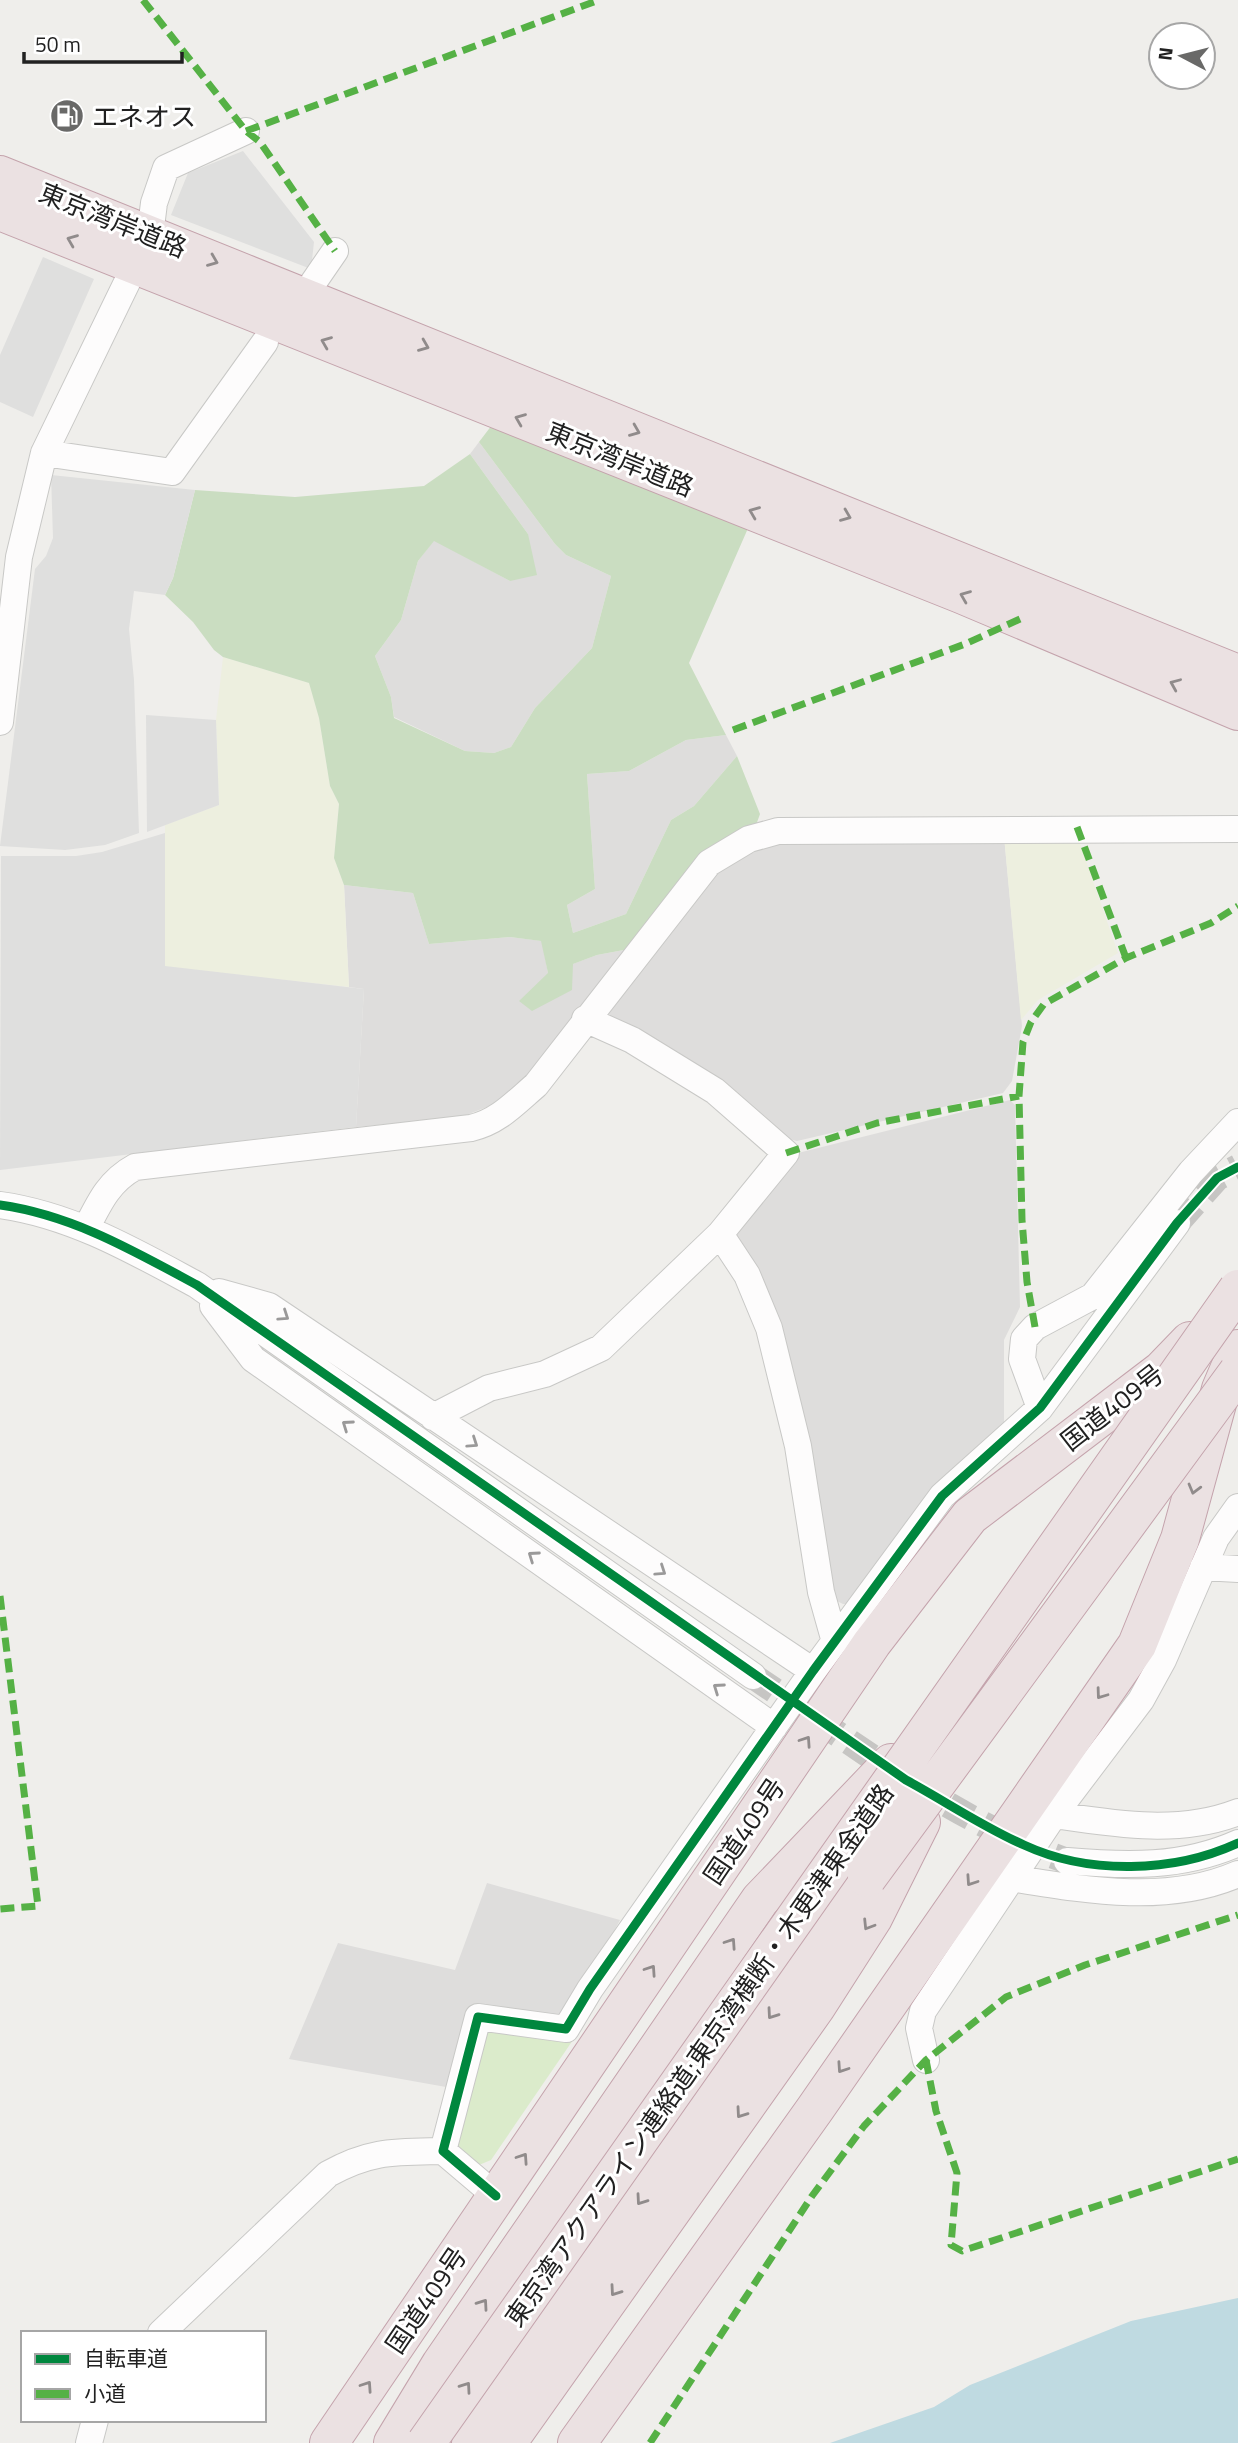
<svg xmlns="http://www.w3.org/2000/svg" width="1238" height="2443" font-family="'Titillium Web','Noto Sans JP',sans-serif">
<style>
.residential{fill:#dedddc}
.farmland{fill:#edefdf}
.grass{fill:#dbebcb}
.forest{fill:#caddc1}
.parking{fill:#dfdfde}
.water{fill:#bfdae1}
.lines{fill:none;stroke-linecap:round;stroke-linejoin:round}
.minor-tunnel{stroke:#c6c5c3;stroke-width:26;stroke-dasharray:26 13;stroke-linecap:butt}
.minor-casing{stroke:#c8c8c6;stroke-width:28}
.highway-casing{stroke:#c4a3ac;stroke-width:40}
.minor{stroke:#fdfcfc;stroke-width:26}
.highway{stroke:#ebe1e2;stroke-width:38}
.highway-bridge-casing{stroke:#c4a3ac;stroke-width:40;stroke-linecap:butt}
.highway-bridge{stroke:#ebe1e2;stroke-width:38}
.quiet{stroke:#55b145;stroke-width:7;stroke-dasharray:14 7;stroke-linecap:butt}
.cycleway-casing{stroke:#fff;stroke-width:13}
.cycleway{stroke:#00873e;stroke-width:9}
.oneway{stroke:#908b8b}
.oneway2{stroke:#9a9999}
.labels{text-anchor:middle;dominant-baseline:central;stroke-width:6;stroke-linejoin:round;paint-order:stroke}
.poi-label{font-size:26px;fill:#212121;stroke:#fff;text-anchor:start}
.street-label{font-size:26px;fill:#212121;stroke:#fff}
</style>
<rect width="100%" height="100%" fill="#efeeeb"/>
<path class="residential" d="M479 442 555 544 566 555 611 576 592 648 535 708 511 747 494 753 465 751 394 717 391 697 375 656 401 620 418 561 434 540 510 581 528 534 470 454Z
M726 735 737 756 694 806 671 820 626 914 573 933 567 905 595 889 587 774 629 771 686 740Z
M1004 836 1022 1026 1012 1081 1003 1093 797 1141 777 1136 595 1017 712 868 778 840Z
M344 885 413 893 429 944 510 937 542 941 548 973 597 955 629 949 547 1060 497 1103 461 1117 356 1127 364 989 349 987Z
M1010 1100 1015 1105 1020 1307 1004 1340V1422L937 1486 852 1604H843L831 1598 800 1440 728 1234 790 1155Z
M487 1883 620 1920 565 2022 446 2087 289 2059 338 1943 455 1970Z"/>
<path class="farmland" d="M223 657 309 683 319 718 330 786 339 804 334 858 344 885 349 987 165 967V825L219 805 216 720Z
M1077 835 1118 953 1038 1000 1021 1020 1004 836Z"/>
<path class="grass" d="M494 2024 573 2040 491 2160 479 2165 457 2150 455 2132 481 2033Z"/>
<path class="forest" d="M495 421 749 526 689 663 726 735 686 740 629 771 587 774 595 889 567 905 573 933 626 914 671 820 694 806 737 756 760 814 755 828 629 949 597 955 573 964 572 990 532 1011 519 1001 548 973 541 941 510 937 429 944 413 893 344 885 334 858 339 804 330 786 319 718 309 683 223 657 214 650 193 622 165 595 173 578 195 490 295 497 424 486 470 454 528 534 537 575 510 581 434 541 418 561 401 620 375 656 391 697 394 718 465 751 494 753 511 747 535 708 592 648 611 576 566 555 555 544 479 442Z"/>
<path class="parking" d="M243 151 314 242 311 269 171 215 188 173Z
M43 257 94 279 33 417 0 402V355Z
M51 475 195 490 173 578 165 595 134 591 129 629 134 680 139 833 105 845 65 850 0 846 35 569 46 556 53 538Z
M146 715 216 720 219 805 147 832Z
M165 833V966L364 989 356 1127 0 1170 1 856H76L102 852Z"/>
<path class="water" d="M1238 2298V2443H830L934 2407 970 2385 1131 2321Z"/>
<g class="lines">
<path class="minor-tunnel" d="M1177 1223 1217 1178 1238 1167
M753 1676C853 1743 952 1820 1067 1861"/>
<g class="minor-casing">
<path id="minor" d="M313 283 335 251
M44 453 172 472 265 342
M0 722 19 557 44 453 150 235 154 203 166 168 246 131
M0 1205C72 1215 134 1251 197 1285L753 1676
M86 1229C99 1203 109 1181 135 1167L471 1128C498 1122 515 1103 536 1085L709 863 749 839 778 831 1238 829
M720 1234 747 1275 769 1328 798 1446 821 1592 835 1642
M219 1292 269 1306 813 1671
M213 1306 253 1359 774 1727
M1040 1408 1022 1359 1024 1339 1035 1327 1093 1296 1191 1172 1238 1122
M433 1417 489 1388 545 1374 601 1348 720 1234 786 1153 715 1091 632 1040 585 1019
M1203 1567 1238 1569
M1054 1815C1115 1824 1179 1835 1238 1812
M1067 1861C1126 1866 1182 1868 1238 1843
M1011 1878C1085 1890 1167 1905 1238 1874
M926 2060 919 2028 923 2011 1054 1815 1141 1700 1163 1660 1216 1538 1238 1507
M496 2196 443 2151 478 2017 566 2029 590 1989 813 1671 942 1496 1040 1408 1177 1223
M161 2333 328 2174C371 2150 395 2152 443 2151
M89 2443 95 2420"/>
</g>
<g class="highway-casing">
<path id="highway" d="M0 175 1238 674
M0 211 961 594 1238 711
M329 2443 872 1643 970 1516 1162 1370 1190 1341
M393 2443 441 2364 760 1900 891 1763
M471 2443 867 1878
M507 2443 816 2007 873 1918 921 1822
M577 2443 815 2109 1137 1645 1180 1539 1221 1389 1238 1349"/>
</g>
<use href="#minor" class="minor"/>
<use href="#highway" class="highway"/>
<g class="highway-bridge-casing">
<path id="highway-bridge" d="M867 1878 1238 1372
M426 2443 1238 1289"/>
</g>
<use href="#highway-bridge" class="highway-bridge"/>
<path class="quiet" d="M143 0 246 131 260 142 335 251
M246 131 599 0
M733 730 965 644 1020 619
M1077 827 1126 958
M786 1153 877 1123 1019 1096
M1035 1327 1027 1282 1022 1220 1019 1096 1023 1042 1031 1022 1044 1004 1126 958 1211 923 1238 906
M0 1596 38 1906 0 1909
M926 2060 936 2111 957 2173 951 2245 962 2251 1238 2159
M650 2443 812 2196 864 2126 926 2060 1006 1997 1085 1965 1238 1915"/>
<g class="cycleway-casing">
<path id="cycleway" d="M0 1205C72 1215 134 1251 197 1285L906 1780C945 1801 983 1827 1024 1845 1089 1875 1173 1873 1238 1843
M496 2196 443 2151 478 2017 566 2029 590 1989 813 1671 942 1496 1040 1408 1177 1223 1217 1178 1238 1167"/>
</g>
<use href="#cycleway" class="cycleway"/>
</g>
<defs><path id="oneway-chevron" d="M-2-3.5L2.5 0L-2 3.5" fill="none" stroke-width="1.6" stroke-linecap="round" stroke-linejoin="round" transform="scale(1.75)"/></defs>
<g class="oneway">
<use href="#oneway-chevron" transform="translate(72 240) rotate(-158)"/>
<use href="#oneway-chevron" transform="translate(213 261) rotate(22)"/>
<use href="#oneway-chevron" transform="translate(326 342) rotate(-158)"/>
<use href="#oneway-chevron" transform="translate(424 346) rotate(22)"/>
<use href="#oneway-chevron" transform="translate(520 419) rotate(-158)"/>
<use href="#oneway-chevron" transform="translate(635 431) rotate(22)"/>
<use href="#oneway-chevron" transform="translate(754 512) rotate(-158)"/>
<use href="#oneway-chevron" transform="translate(846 516) rotate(22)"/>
<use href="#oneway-chevron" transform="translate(965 596) rotate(-158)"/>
<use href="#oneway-chevron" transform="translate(1175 684) rotate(-157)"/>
<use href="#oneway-chevron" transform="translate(1194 1489) rotate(105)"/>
<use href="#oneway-chevron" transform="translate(1101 1694) rotate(126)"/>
<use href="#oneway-chevron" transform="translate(806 1741) rotate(-56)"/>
<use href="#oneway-chevron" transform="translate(971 1881) rotate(124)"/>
<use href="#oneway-chevron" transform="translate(868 1925) rotate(122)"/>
<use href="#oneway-chevron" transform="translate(731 1943) rotate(-56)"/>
<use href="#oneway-chevron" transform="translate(651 1970) rotate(-56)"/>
<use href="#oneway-chevron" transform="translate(772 2014) rotate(125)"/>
<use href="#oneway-chevron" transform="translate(842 2068) rotate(124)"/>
<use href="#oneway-chevron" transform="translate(741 2113) rotate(125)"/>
<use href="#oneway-chevron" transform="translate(523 2158) rotate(-56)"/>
<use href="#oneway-chevron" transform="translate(641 2200) rotate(125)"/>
<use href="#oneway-chevron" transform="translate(615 2291) rotate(125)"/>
<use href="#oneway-chevron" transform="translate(483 2304) rotate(-55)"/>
<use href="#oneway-chevron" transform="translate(367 2386) rotate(-56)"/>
<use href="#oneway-chevron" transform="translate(466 2387) rotate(-55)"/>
</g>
<g class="oneway2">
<use href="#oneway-chevron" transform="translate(284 1316) rotate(34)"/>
<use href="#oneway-chevron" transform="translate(347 1425) rotate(-145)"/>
<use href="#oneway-chevron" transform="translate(473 1443) rotate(34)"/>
<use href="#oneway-chevron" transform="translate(533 1556) rotate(-145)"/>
<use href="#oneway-chevron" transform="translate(661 1571) rotate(34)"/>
<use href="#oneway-chevron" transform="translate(718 1688) rotate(-145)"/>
</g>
<defs>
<g id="fuel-disc" transform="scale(1.75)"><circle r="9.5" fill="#696968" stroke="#fff"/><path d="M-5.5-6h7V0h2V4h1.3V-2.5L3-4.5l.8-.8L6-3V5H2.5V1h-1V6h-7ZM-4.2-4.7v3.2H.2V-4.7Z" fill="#fff"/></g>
</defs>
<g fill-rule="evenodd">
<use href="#fuel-disc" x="67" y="116"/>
</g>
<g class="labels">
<g class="poi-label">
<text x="92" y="116">エネオス</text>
</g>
<g class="street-label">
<text transform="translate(113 220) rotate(22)">東京湾岸道路</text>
<text transform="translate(620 459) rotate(22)">東京湾岸道路</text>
<text transform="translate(1112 1407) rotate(-38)">国道409号</text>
<text transform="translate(744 1831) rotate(-56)">国道409号</text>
<text transform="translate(699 2055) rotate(-55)">東京湾アクアライン連絡道;東京湾横断・木更津東金道路</text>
<text transform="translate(426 2300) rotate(-56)">国道409号</text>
</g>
</g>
<rect x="21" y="2331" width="245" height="91" fill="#ffffff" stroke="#a6a6a6" stroke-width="2"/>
<rect x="35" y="2354" width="35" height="10" fill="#00873e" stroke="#a6a6a6" stroke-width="2"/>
<text x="84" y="2366" font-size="21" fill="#212121">自転車道</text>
<rect x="35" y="2389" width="35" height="10" fill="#55b145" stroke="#a6a6a6" stroke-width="2"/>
<text x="84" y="2401" font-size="21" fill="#212121">小道</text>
<g transform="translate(1182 56) rotate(277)"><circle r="33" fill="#ffffff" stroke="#a6a6a6" stroke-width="2"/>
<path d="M0-5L12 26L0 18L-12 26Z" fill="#696968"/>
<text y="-10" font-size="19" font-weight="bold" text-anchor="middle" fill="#212121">N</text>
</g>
<path d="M24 52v10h158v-10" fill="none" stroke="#212121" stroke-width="3.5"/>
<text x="35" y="52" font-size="21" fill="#212121" stroke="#ffffff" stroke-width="5" paint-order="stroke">50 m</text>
</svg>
